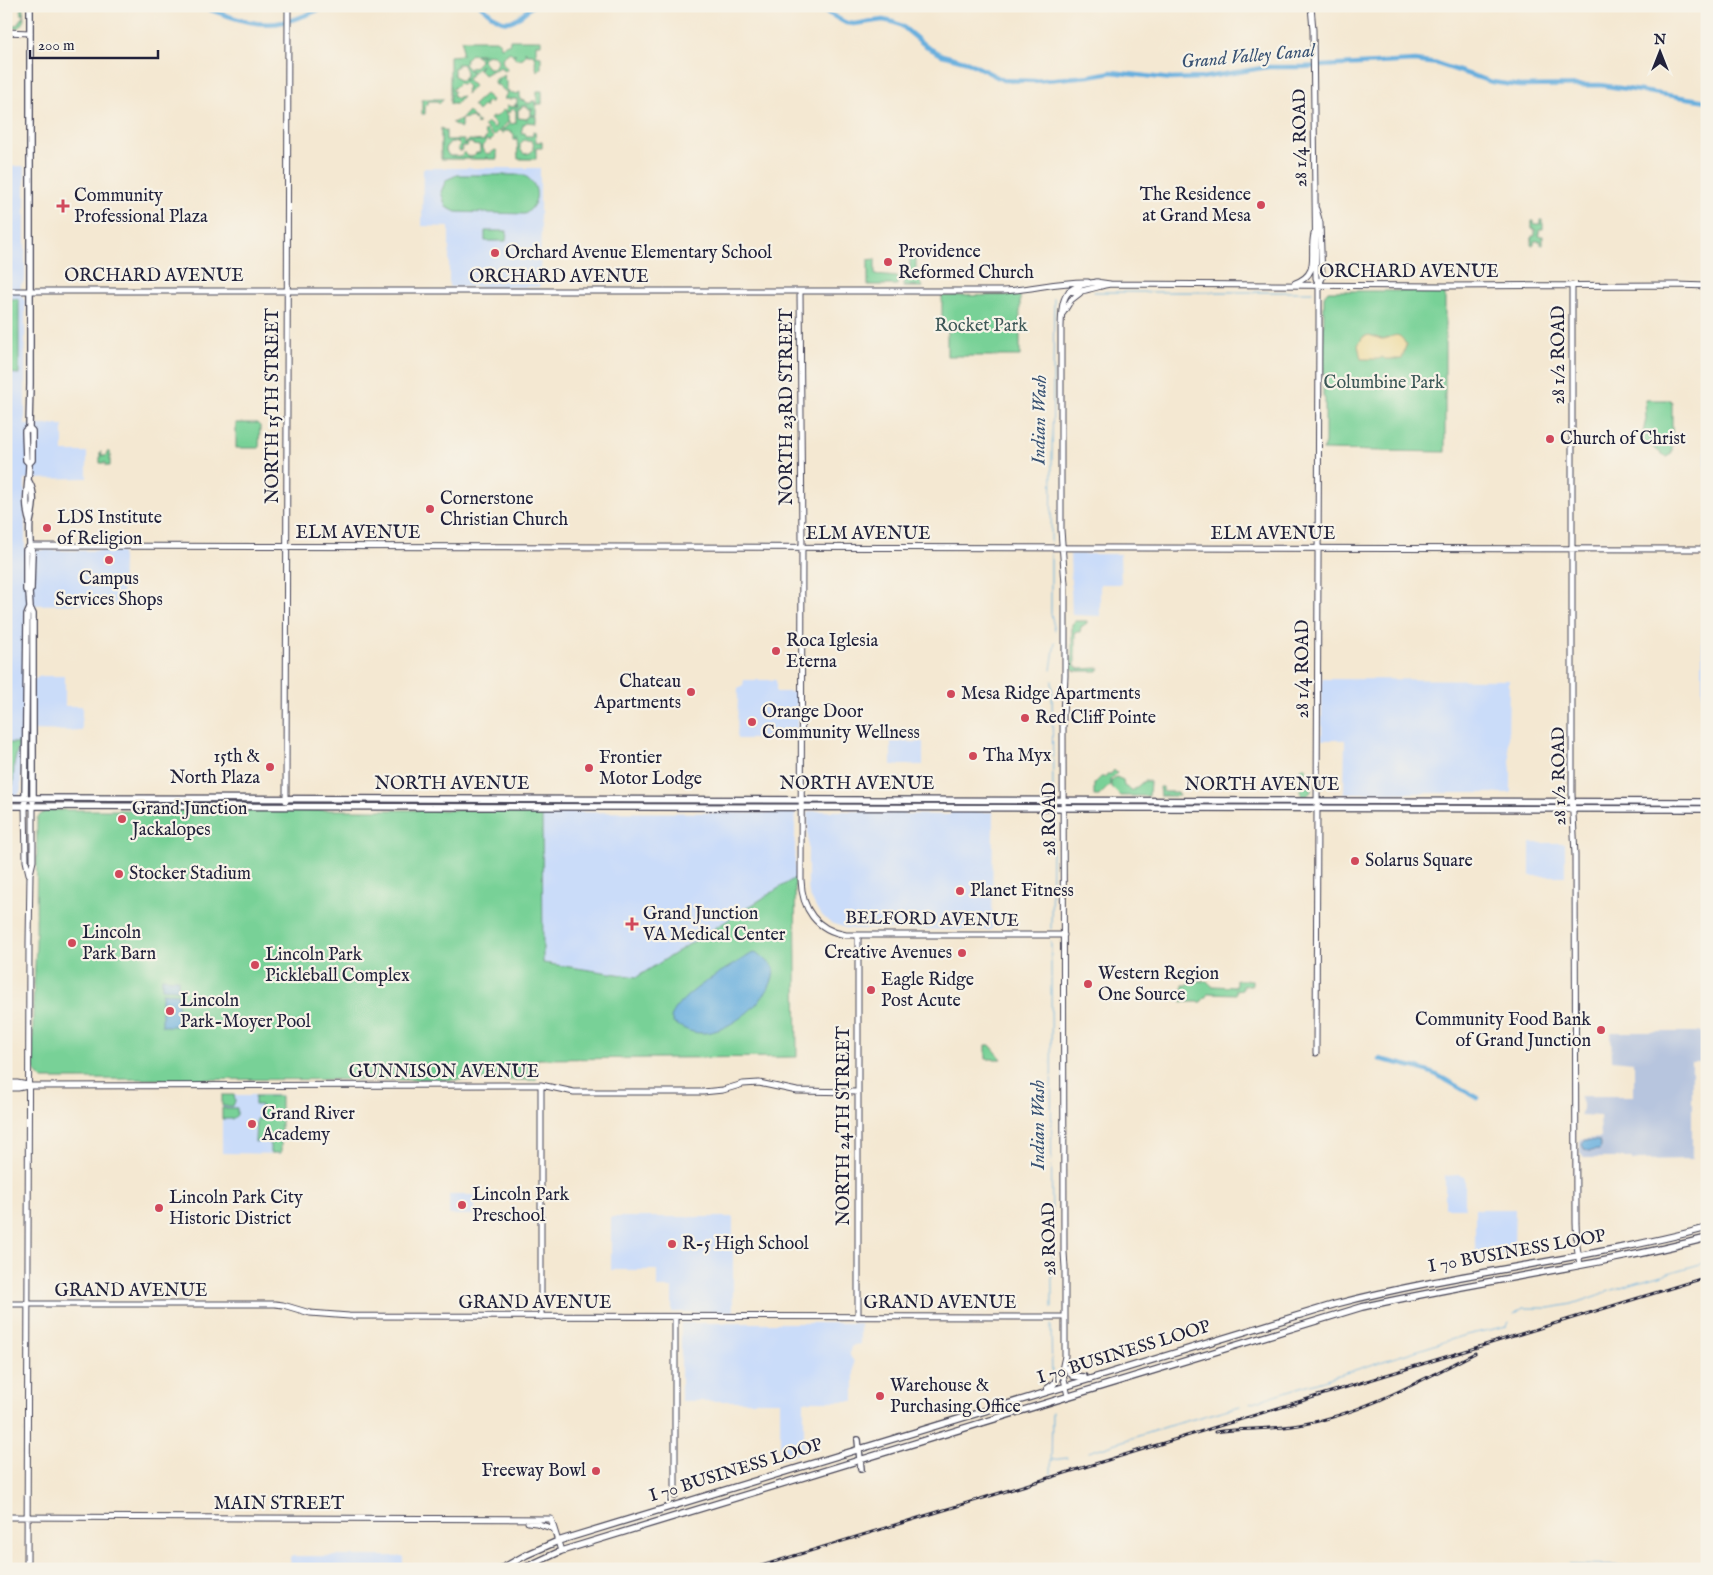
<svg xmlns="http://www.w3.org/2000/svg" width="1713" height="1575" font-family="'IM FELL English',serif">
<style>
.built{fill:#cadcf9}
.industrial{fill:#b7c5de}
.green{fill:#78d197;stroke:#4d7a69;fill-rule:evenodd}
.sand{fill:#eeda9e;stroke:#887e6c}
.water{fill:#67afde;stroke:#44688c}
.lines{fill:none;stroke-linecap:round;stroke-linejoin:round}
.stream{stroke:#67afde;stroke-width:1}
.canal{stroke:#67afde;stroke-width:4.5}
.secondary-casing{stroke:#424052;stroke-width:7}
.primary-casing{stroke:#424052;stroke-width:8}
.secondary{stroke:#fff;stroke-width:5}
.primary{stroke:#fff;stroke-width:5.5}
.rail-casing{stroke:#22223b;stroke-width:3}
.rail{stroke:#f7f3e8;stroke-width:1;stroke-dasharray:4;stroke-linecap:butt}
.poi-dot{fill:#d1495b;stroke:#f7f3e8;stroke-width:2}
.labels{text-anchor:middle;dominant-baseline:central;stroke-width:4.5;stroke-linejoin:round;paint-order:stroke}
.street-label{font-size:18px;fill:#22223b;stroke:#f7f3e8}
.poi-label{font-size:18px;fill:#22223b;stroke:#f7f3e8;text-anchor:start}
.park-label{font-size:18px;fill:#3c5757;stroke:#f7f3e8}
.water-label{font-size:19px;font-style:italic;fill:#3a5374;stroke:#f7f3e8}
</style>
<rect width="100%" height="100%" fill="#f7f3e8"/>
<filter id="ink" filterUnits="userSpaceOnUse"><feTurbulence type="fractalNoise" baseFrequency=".02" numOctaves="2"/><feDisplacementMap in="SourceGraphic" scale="10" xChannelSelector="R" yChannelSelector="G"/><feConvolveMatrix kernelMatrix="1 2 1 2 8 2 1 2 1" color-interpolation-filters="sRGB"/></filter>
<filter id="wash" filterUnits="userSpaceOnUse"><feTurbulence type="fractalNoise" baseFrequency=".0096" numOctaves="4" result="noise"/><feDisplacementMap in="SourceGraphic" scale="20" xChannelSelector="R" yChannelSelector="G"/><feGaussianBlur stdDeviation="1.12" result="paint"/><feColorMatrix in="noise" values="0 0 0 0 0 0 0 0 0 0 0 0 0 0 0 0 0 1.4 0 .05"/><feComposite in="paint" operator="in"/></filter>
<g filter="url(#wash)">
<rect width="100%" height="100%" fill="#f4e8d2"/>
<path class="built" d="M6 166H23L25 169V280L21 285V295L25 301V425H63V452H87V478L25 479V550L118 551 122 553 123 559 122 602 121 604 25 605V679H36L39 676H65V706H82V731L24 730 21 760V790L19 794 14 796H6Z
M425 168H540V222H541L540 287H449V227L422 226 423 170Z
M1706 357H1707V477H1705Z
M1070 554H1120L1121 584H1100V616L1072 615Z
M1702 613H1707V796H1702Z
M1322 679 1509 680 1508 745 1511 770V793H1344L1345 740H1322Z
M744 680H776V692H797V735H768V739H737L738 688 743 685Z
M891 742H923V765H891Z
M810 811H904V814L950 815 951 812H993L992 930 853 929 845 928 829 922 817 910 809 894 808 885V813Z
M542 812 795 813V878L637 977 543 963Z
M1530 843H1565V876H1530Z
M222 1095H281V1154L222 1153Z
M1459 1175 1464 1177 1465 1180V1208H1445V1176Z
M449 1195H475V1215H449Z
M1475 1209H1515L1514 1248 1510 1253 1481 1257 1475 1253Z
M611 1217H733V1312H672V1288H657V1270H611Z
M681 1323H860V1344L854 1345 851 1347 849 1354 854 1362V1401H804V1452L780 1459V1401H681Z
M290 1556H403V1569H290Z"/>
<path class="industrial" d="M1611 1032H1707V1062H1692V1159L1632 1160V1158H1584L1580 1153V1139L1601 1138 1600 1116 1580 1115 1583 1109V1104L1580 1096H1634V1062L1612 1060Z"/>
<path class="green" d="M23 6 24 22 19 28H6V23L12 26 18 24 21 18H23V14H21V8Z
M462 40H496L500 43 501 47 510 43V40H541V44H536V55L541 56V68L537 71 535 62 536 60 533 54H529L528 55 525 51 526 55 523 58 516 59 513 55 516 54H512L510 52 502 58 503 64 507 68V70L503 71 501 67 491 71 484 75 479 69 481 65 473 72 469 69 471 67 473 68 480 61 479 60 482 59 478 58 475 55H481L482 57V54H474L473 55 471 54 465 60 466 62 464 64 472 73 467 79 474 86 466 94 467 91 466 90 468 87 469 88 464 83 461 84 459 83 452 90 454 91 453 95 457 99 458 97 463 96 456 104H450V56L462 55ZM483 54 494 55 497 58 498 63 493 68H488L482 59 488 55ZM457 64H463C464 69 466 69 466 76L464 77 463 80H466H458L457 77 454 76V68L457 67Z
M505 75 504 80 507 81V93L509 91 510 93 516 94 520 92V100L526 101V103H531L532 101H535V104H537V91H542V104H536V115H531V110L533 109H529L527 106H522L520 109H518V118L527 119 529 116H536V123L527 122 523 125 521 133H525L526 136H533V132H535L536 142H542V148H536V159H518L517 136V140H514V134H512V131H503V134L500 132 509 124 508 122 494 136 484 126 487 122 494 128 496 125 490 119 492 117H496L503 110 508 115V120L511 124 516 123V110L511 109 509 113 506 111 507 106 518 107V105L515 106V104H517V99H504L507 93 498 85H495L499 80 495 84 493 82 496 79ZM524 140 527 141 531 140 534 145 533 146V150L530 153 524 154 520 149V144Z
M485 94 492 100 490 103 488 101 485 104 486 106 485 107 483 106 478 111 473 105Z
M422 99H444L439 104 437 101H428V104L425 105V114H422Z
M468 111 479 123 477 125V121L474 120V117L461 119V128L452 123 461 119Z
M441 128 446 131V140H464V145L469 140 484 141 487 136 484 133 486 130 494 138 490 141 488 140 482 146V149L487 154 488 153 490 154 495 150 497 151V159H488L487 156V159H441ZM450 142H457L460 145 458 147 459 151H462V146H467L468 143H473V145L480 146V153H476L473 156H467L465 153H463L462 156H449L445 149 446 146V147Z
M457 175H523C540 183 541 203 525 214L456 212 446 207 441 192 446 180Z
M1532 220H1534V224H1541V220H1543V229H1539V236H1543V245H1541V241H1534V245H1531L1532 236H1535V229H1532Z
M485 231H507L506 241H485Z
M910 253H916V274L913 275 910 274Z
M875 259V275L897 277 898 279 897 285H868V260Z
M906 278H918L923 287H903L917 286 903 285Z
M1328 291H1445V452L1323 450 1325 443V399L1323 396 1324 296Z
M1020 295V356H947V324H942V296Z
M6 299H17L19 301V374L6 373Z
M1645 400H1670L1672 402V452L1669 456 1667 457 1649 445 1641 442 1646 419Z
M236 423H257L260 426 259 448H236Z
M100 452H101L102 456H106L107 452H110V466H106V463H100Z
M1075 621H1087V623L1081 627 1080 632H1076L1075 634V666L1079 669 1100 668 1098 671H1075L1072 668V624Z
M6 743H19L14 765 13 785 7 789Z
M1303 767H1306V784L1301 786 1311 787V792L1307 796H1301V770Z
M1114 770 1117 773 1110 780V785L1099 796H1094V784L1101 777H1105L1107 774H1111Z
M1116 777 1123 780 1124 786 1132 791 1144 781H1150L1149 796H1120L1111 787V781Z
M1159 787H1163V792H1178L1179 796H1160Z
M46 810H519L542 812 543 963 637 977 795 878 797 1057 537 1059 536 1080 42 1079 33 1069V1007L36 944 37 818Z
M1236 980H1252V985L1243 986V989L1236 990V994L1209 993 1201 1002H1182V998L1186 993 1183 990V985H1187L1191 981H1207L1212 986 1236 987Z
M986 1045H990L1002 1059H986Z
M222 1095H234L235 1101 233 1106H222Z
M255 1096H281V1153H270V1140L255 1142 256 1119H261V1105H255Z
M222 1108H237V1115L232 1119H222Z"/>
<path class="sand" d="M1369 335C1373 336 1377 338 1381 339 1391 340 1398 327 1406 345L1402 359H1385L1382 357 1379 359H1361L1358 345 1363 337Z"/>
<path class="water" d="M753 953C762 954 768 962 774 968 776 996 728 1034 702 1033 690 1033 683 1028 673 1023L671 1017C681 992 730 967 753 953Z
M162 978 178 979V989L162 988Z
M162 993 178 994 177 1026H162Z
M1585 1140 1599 1141 1601 1148 1599 1150 1588 1151 1584 1149 1582 1143Z"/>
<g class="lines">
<path class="stream" d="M1094 292H1312
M1051 542 1054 298
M1051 554V614L1055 631
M1051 670 1055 642
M1052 681 1053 792
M1053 840 1052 823 1054 815
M1051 929 1052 849
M1051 942 1052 1308
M1514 1314 1523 1308H1550L1572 1304 1627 1285 1707 1262
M1051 1325 1052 1376
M1250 1403 1466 1335 1507 1326 1509 1322
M1089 1452 1172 1425 1240 1406
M1052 1460 1067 1458
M1051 1474 1052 1412
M1569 1565 1707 1567"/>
<path class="canal" d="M200 6C225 15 256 29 284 22 299 19 313 12 328 6
M481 6C506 27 508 27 532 6
M807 6 826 12 846 23 854 24 883 20 893 22 902 26 927 47 942 55 968 62 1003 80 1034 81 1089 76 1112 72 1171 79 1201 78 1268 67H1303L1415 61 1438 64 1492 82 1520 86 1600 85 1707 101
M1379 1059 1418 1068 1437 1075 1478 1098"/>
</g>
</g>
<g filter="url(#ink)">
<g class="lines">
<g class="secondary-casing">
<path id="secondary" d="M1311 6 1313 30 1316 278 1319 285
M6 32 30 33
M1096 282 1110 284
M1295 283C1321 274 1309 254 1314 234
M1572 285V794L1575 855 1576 1223 1577 1246 1580 1265
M6 291H1003C1031 290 1059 281 1088 282
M800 291 802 540 801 880C802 909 816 930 846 935H1064
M1069 291C1079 294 1098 286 1110 284L1443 286 1677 285 1707 286
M1063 313 1071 300 1080 293
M30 546 1707 549
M286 801 288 6
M25 806 26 861 29 874
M1316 1053 1319 323V285L1322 278 1320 223 1316 209
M6 1083H17L28 1085
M6 1088H18L28 1086 541 1085 574 1092H703L723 1090 743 1084 759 1083 797 1091 858 1092
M6 1304H275L283 1305 310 1313 349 1316 1065 1317
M541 1317V1085
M675 1317V1496
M858 1317V935
M1068 1396 1062 1370 1065 1356V1268L1064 1252 1063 715 1065 676V584L1061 530V327C1062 296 1063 286 1098 282
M6 1517 551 1519 561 1551
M528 1522 536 1523 554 1529
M27 1569 29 942 30 874 33 861V806"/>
</g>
<g class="primary-casing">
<path id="primary" d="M29 428 30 384V6
M29 463 32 460V431L29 428 25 431 26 460 29 463C29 483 23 503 30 522
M29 482C36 494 33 509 30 522 29 529 30 538 30 546
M29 592 26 590V550L30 546 32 552 31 589 29 592 30 608 33 614V801
M6 798 1707 802
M25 801 27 615 30 608
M6 806 1707 809
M1067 1368 1073 1376 1084 1377
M1047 1389 1054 1384 1062 1370
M858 1440 861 1469
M501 1569 526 1555 558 1541 1336 1304C1458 1272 1585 1260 1707 1228
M522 1569 561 1551 1362 1307C1476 1281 1593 1267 1707 1238"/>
</g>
<use href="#secondary" class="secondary"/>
<use href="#primary" class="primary"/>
<g class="rail-casing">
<path id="rail" d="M1215 1432C1243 1428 1271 1430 1299 1425 1362 1414 1418 1382 1475 1353
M751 1569 1707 1277"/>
</g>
<use href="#rail" class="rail"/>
</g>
</g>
<g class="poi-dot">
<circle cx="1261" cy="205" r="5"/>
<path d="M60.5 198.5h5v5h5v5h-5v5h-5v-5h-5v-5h5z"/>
<circle cx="495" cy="253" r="5"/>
<circle cx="888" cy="262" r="5"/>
<circle cx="1550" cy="439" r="5"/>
<circle cx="430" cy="509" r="5"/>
<circle cx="47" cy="528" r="5"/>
<circle cx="109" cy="560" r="5"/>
<circle cx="776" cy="651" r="5"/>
<circle cx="691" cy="692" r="5"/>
<circle cx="951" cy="694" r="5"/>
<circle cx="1025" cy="718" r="5"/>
<circle cx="752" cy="722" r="5"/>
<circle cx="973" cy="756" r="5"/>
<circle cx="270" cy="767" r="5"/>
<circle cx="589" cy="768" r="5"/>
<circle cx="122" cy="819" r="5"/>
<circle cx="1355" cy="861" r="5"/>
<circle cx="119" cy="874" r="5"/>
<circle cx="960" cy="891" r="5"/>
<path d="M629.5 916.5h5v5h5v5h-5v5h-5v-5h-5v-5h5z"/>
<circle cx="72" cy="943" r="5"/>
<circle cx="962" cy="953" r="5"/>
<circle cx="255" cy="965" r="5"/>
<circle cx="1088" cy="984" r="5"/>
<circle cx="871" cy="990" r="5"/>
<circle cx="170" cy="1011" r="5"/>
<circle cx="1601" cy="1030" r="5"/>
<circle cx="252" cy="1124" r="5"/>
<circle cx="462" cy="1205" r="5"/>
<circle cx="159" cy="1208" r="5"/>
<circle cx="672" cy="1244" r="5"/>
<circle cx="880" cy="1396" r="5"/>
<circle cx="596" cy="1471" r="5"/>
</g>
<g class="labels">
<g class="street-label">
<text transform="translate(1301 138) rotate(-91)">28 1/4 ROAD</text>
<text x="1409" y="272">ORCHARD AVENUE</text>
<text x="154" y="276">ORCHARD AVENUE</text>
<text x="559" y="277">ORCHARD AVENUE</text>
<text transform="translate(1559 355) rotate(-90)">28 1/2 ROAD</text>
<text transform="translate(273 406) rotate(-90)">NORTH 15TH STREET</text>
<text transform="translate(787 407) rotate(-90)">NORTH 23RD STREET</text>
<text x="358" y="533">ELM AVENUE</text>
<text x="868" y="534">ELM AVENUE</text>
<text x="1273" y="534">ELM AVENUE</text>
<text transform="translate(1303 669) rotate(-90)">28 1/4 ROAD</text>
<text transform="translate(1560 776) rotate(-91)">28 1/2 ROAD</text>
<text x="452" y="784">NORTH AVENUE</text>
<text x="857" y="784">NORTH AVENUE</text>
<text x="1262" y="785">NORTH AVENUE</text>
<text transform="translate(1050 819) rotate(-90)">28 ROAD</text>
<text transform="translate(932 920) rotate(1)">BELFORD AVENUE</text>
<text x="444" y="1072">GUNNISON AVENUE</text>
<text transform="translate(844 1126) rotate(-90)">NORTH 24TH STREET</text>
<text transform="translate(1050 1239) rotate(-91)">28 ROAD</text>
<text transform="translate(1517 1252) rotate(-10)">I 70 BUSINESS LOOP</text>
<text x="131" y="1291">GRAND AVENUE</text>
<text x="535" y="1303">GRAND AVENUE</text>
<text x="940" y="1303">GRAND AVENUE</text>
<text transform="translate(1124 1353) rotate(-17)">I 70 BUSINESS LOOP</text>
<text transform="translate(736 1471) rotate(-17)">I 70 BUSINESS LOOP</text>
<text x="279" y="1504">MAIN STREET</text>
</g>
<g class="poi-label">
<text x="1251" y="195" text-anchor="end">The Residence<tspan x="1251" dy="21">at Grand Mesa</tspan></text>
<text x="74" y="196">Community<tspan x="74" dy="21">Professional Plaza</tspan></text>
<text x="898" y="252">Providence<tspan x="898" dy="21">Reformed Church</tspan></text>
<text x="505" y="253">Orchard Avenue Elementary School</text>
<text x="1560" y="439">Church of Christ</text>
<text x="440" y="499">Cornerstone<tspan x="440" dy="21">Christian Church</tspan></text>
<text x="57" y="518">LDS Institute<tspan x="57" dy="21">of Religion</tspan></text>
<text x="109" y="579" text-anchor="middle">Campus<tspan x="109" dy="21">Services Shops</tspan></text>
<text x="786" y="641">Roca Iglesia<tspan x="786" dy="21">Eterna</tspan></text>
<text x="681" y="682" text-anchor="end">Chateau<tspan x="681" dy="21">Apartments</tspan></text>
<text x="961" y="694">Mesa Ridge Apartments</text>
<text x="762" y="712">Orange Door<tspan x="762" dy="21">Community Wellness</tspan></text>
<text x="1035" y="718">Red Cliff Pointe</text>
<text x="983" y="756">Tha Myx</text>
<text x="260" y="757" text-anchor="end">15th &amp;<tspan x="260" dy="21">North Plaza</tspan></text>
<text x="599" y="758">Frontier<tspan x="599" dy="21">Motor Lodge</tspan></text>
<text x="132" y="809">Grand Junction<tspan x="132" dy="21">Jackalopes</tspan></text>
<text x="1365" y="861">Solarus Square</text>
<text x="129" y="874">Stocker Stadium</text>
<text x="970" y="891">Planet Fitness</text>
<text x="643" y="914">Grand Junction<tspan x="643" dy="21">VA Medical Center</tspan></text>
<text x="82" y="933">Lincoln<tspan x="82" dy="21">Park Barn</tspan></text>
<text x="952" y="953" text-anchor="end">Creative Avenues</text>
<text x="265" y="955">Lincoln Park<tspan x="265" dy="21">Pickleball Complex</tspan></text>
<text x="1098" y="974">Western Region<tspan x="1098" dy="21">One Source</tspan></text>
<text x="881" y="980">Eagle Ridge<tspan x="881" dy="21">Post Acute</tspan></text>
<text x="180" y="1001">Lincoln<tspan x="180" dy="21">Park-Moyer Pool</tspan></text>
<text x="1591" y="1020" text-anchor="end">Community Food Bank<tspan x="1591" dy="21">of Grand Junction</tspan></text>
<text x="262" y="1114">Grand River<tspan x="262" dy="21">Academy</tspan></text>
<text x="472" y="1195">Lincoln Park<tspan x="472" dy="21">Preschool</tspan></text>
<text x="169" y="1198">Lincoln Park City<tspan x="169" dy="21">Historic District</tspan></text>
<text x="682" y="1244">R-5 High School</text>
<text x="890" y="1386">Warehouse &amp;<tspan x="890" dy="21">Purchasing Office</tspan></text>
<text x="586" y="1471" text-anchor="end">Freeway Bowl</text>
</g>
<g class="park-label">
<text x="981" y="326">Rocket Park</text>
<text x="1384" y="383">Columbine Park</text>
</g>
<g class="water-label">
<text transform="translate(1248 57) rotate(-5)">Grand Valley Canal</text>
<text transform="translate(1040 420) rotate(-89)">Indian Wash</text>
<text transform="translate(1039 1125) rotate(-90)">Indian Wash</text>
</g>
</g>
<rect width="1713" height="1575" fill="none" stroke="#f7f3e8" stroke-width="25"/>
<g transform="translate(1660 52)" stroke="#f7f3e8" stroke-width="4" paint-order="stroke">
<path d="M0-4L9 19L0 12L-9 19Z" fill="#22223b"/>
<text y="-8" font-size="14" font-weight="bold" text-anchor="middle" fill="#22223b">N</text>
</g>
<path d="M30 50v8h128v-8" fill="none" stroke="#22223b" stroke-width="2.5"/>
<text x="38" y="50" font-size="15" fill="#22223b" stroke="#f7f3e8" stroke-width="4" paint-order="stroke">200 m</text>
</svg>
